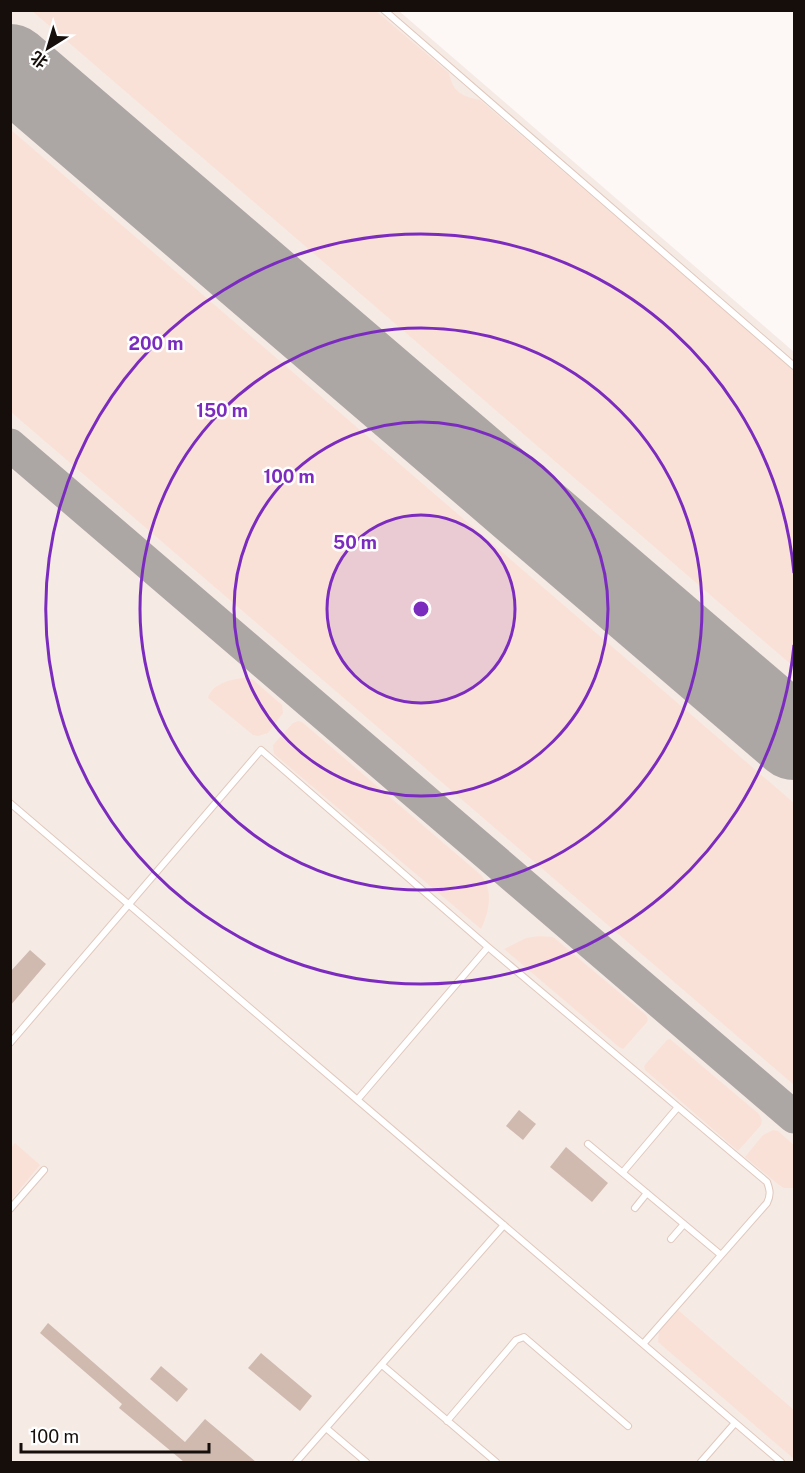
<svg xmlns="http://www.w3.org/2000/svg" width="805" height="1473" font-family="'Public Sans','Noto Sans SC',sans-serif">
<style>
.built{fill:#f6eae4}
.green{fill:#fae1d7}
.lines{fill:none;stroke-linecap:round;stroke-linejoin:round}
.taxiway{stroke:#aca6a4;stroke-width:33}
.runway{stroke:#aca6a4;stroke-width:84}
.building{fill:#d0bab0}
.service-casing{stroke:#e0c8be;stroke-width:8}
.service{stroke:#fff;stroke-width:6}
.ring{fill:none;stroke:#7b2cbf;stroke-width:3}
.centre{fill:#7b2cbf;stroke:#fff;stroke-width:3}
.ring-label{font-size:18px;text-anchor:middle;font-weight:bold;fill:#7b2cbf;stroke:#fff;stroke-width:5;stroke-linejoin:round;paint-order:stroke}
</style>
<rect width="100%" height="100%" fill="#fdf8f6"/>
<path class="built" d="M10 11H399L794 352V1462H11Z"/>
<path class="green" d="M32 11H376L449 73C453 92 461 96 480 100L794 370V667Z
M10 129 794 803V1085L11 412Z
M242 678 252 679 282 705 283 713 268 733 258 736 253 735 208 698C212 684 229 680 242 678Z
M298 721 302 722 481 875C494 891 489 912 481 929L274 754 273 745 293 723Z
M539 936 553 937 558 941 646 1015 648 1019 647 1022 625 1047 623 1049 619 1047 504 949 526 938Z
M670 1039 759 1114 762 1120 761 1125 738 1151 645 1070 644 1066 667 1040Z
M773 1130 778 1131 794 1145V1188H784L779 1185 745 1157 763 1135Z
M15 1143 40 1165 11 1200V1148Z
M678 1310 794 1410V1459L658 1342 659 1331Z"/>
<g class="lines">
<path class="taxiway" d="M10 445 794 1117"/>
<path class="runway" d="M10 66 794 738"/>
</g>
<path class="building" d="M30 950 46 964 10 1006V972Z
M519 1110 536 1124 523 1140 506 1126Z
M566 1147 608 1183 592 1202 550 1167Z
M48 1323 185 1442 205 1419 256 1462H184L119 1408 122 1404 40 1333Z
M261 1353 312 1396 300 1411 248 1368Z
M161 1366 188 1389 177 1402 150 1379Z"/>
<g class="lines">
<g class="service-casing">
<path id="service" d="M384 10 794 366
M10 803 781 1462
M488 947 767 1182C770 1190 771 1195 767 1203L643 1344
M10 1043 261 750 488 947 358 1099
M588 1144 721 1255
M623 1172 678 1107
M635 1208 647 1193
M10 1209 44 1170
M671 1239 684 1224
M382 1365 496 1462
M447 1421 516 1340 524 1337 628 1426
M326 1428 366 1462
M296 1462 504 1225
M701 1462 735 1423"/>
</g>
<use href="#service" class="service"/>
</g>
<circle cx="421" cy="609" r="94" fill="#7b2cbf" fill-opacity=".12"/>
<g class="ring">
<circle cx="421" cy="609" r="94"/>
<circle cx="421" cy="609" r="187"/>
<circle cx="421" cy="609" r="281"/>
<path d="M794 645A375 375 0 1 1 794 573"/>
</g>
<circle cx="421" cy="609" r="9" class="centre"/>
<g class="ring-label">
<text x="156" y="350">200 m</text>
<text x="222" y="417">150 m</text>
<text x="289" y="483">100 m</text>
<text x="355" y="549">50 m</text>
</g>
<rect width="805" height="1473" fill="none" stroke="#150e0a" stroke-width="24"/>
<g transform="translate(48 48) rotate(217)" stroke="#ffffff" stroke-width="4.5" paint-order="stroke">
<path d="M0-4.5L10 22L0 15L-10 22Z" fill="#150e0a"/>
<text y="-9" font-size="16" font-weight="bold" text-anchor="middle" fill="#150e0a">北</text>
</g>
<path d="M21 1443v9h188v-9" fill="none" stroke="#150e0a" stroke-width="3"/>
<text x="30" y="1443" font-size="18" fill="#150e0a" stroke="#ffffff" stroke-width="4.5" paint-order="stroke">100 m</text>
</svg>
